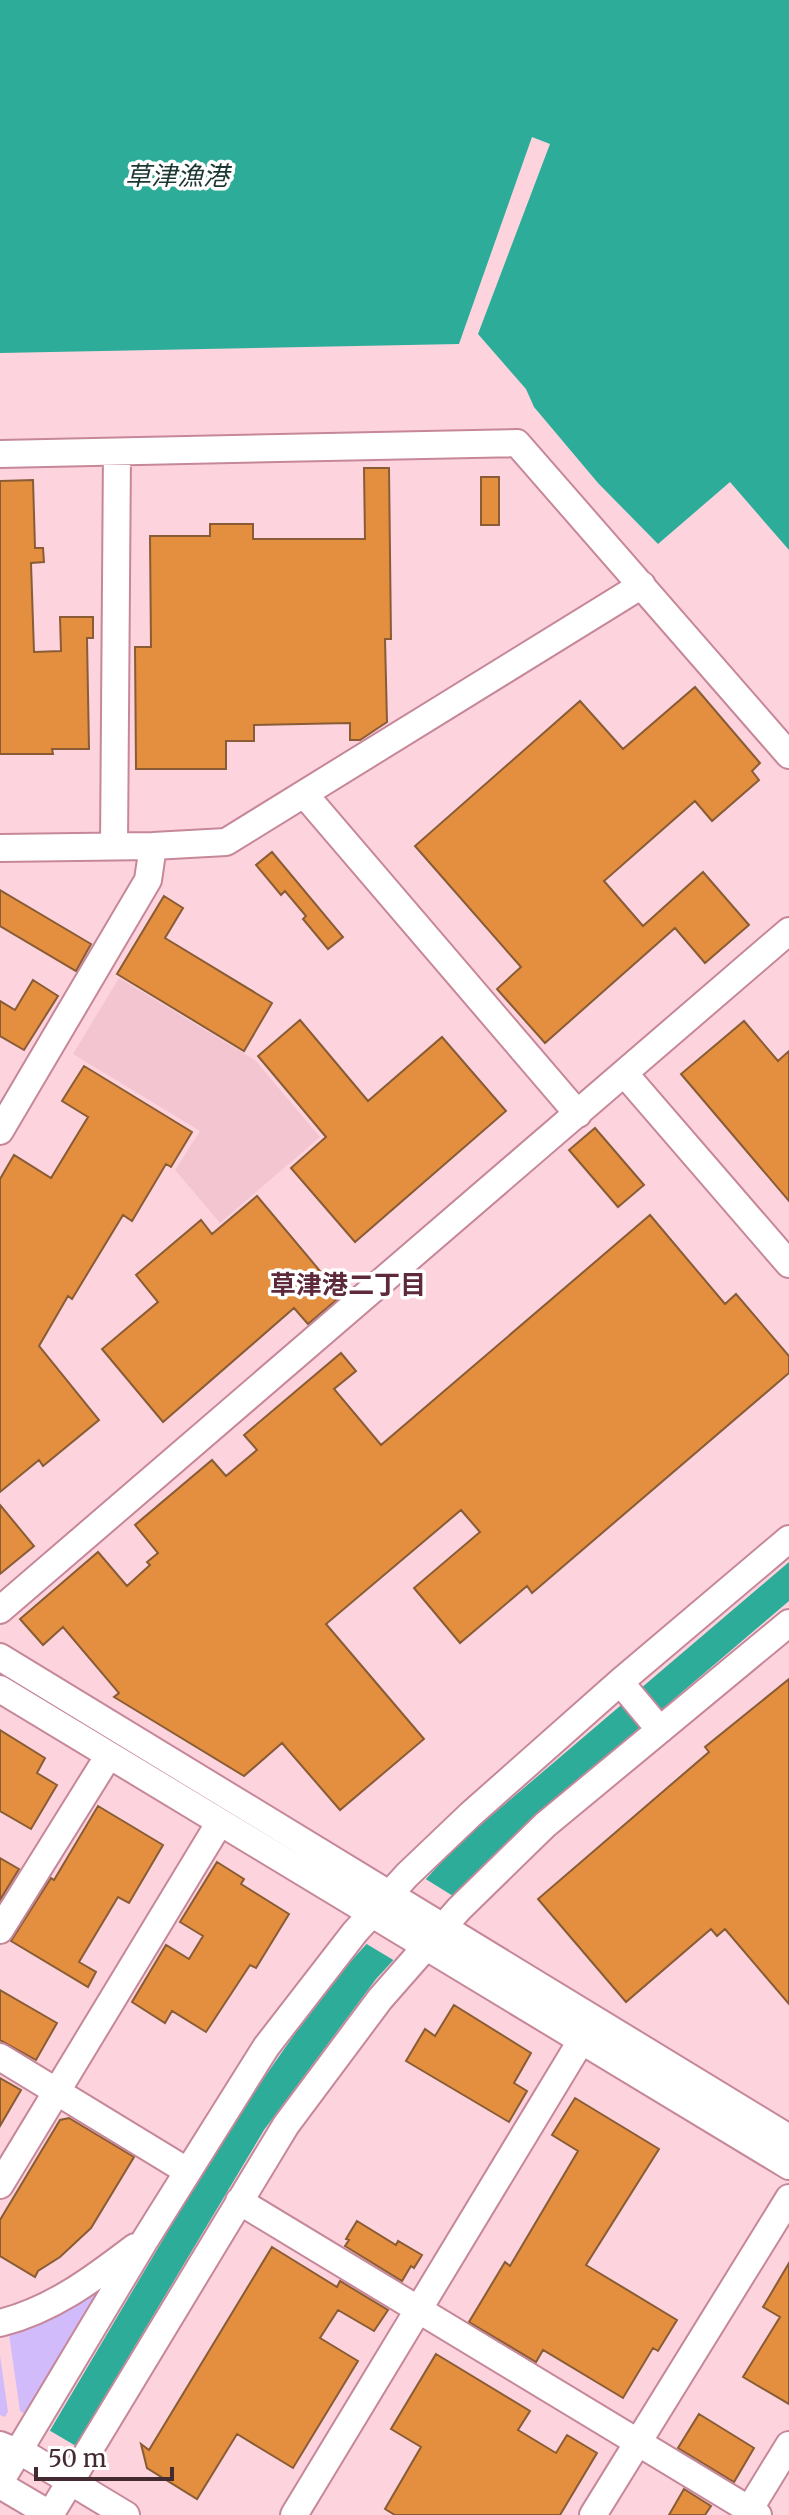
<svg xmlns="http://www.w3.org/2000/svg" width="789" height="2515" font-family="Merriweather,'Noto Sans JP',serif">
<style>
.built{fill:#f2c5d1}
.green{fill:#d2bbfb}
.water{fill:#2dac9a}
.pier{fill:#fdd4de}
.building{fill:#e38f3f;stroke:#895c35;stroke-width:2}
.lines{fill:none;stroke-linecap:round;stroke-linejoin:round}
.minor-casing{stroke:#c68799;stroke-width:30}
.minor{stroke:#fff;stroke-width:26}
.labels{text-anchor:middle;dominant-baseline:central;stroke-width:7;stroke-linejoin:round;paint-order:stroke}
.water-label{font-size:26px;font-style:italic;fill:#1c3631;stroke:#fff}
.neighbourhood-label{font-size:26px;font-weight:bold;fill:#5e2a3b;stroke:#fff}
</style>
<rect width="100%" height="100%" fill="#fdd4de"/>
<path class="built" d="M119 978 255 1060 320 1137 220 1223 175 1170 200 1131 73 1054Z"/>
<path class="green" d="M109 2277 28 2416 20 2411 8 2327Z
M0 2355 8 2412 5 2417 0 2415Z"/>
<path class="water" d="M0 0H789V550L730 482 658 544 598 483 534 407 526 389 478 334 550 144 532 137 459 344 0 353Z
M789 1562V1601L512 1837 453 1895 376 1979 264 2130 34 2515H0L229 2128 294 2035 351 1961 457 1845Z"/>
<path class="pier" d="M424 1878 453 1896 395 1961 365 1943Z
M47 2429 76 2446 35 2515H0V2508Z"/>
<path class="building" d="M364 468H389L391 639H385L387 722 360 740H350V723L254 725V741H226V769H136L135 647H151L150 536H210V524H253V539H365Z
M481 477H499V525H481Z
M33 480 35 548H43L44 562 31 563 34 652 61 651 60 617H93V638H87L89 749H52L53 754H0V481Z
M695 687 760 763 752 771 759 780 712 821 695 801 604 881 643 926 703 872 749 925 705 963 675 928 545 1043 497 989 521 967 415 846 580 701 623 749Z
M272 852 343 937 328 949 303 919 306 916 285 891 281 895 256 865Z
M0 890 91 944 76 971 0 926Z
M164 896 183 908 165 938 272 1003 244 1051 117 974Z
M33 980 58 996 24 1050 0 1036V1001L15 1010Z
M300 1020 368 1101 442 1037 506 1111 355 1242 291 1168 326 1137 258 1056Z
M744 1021 778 1061 789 1051V1201L681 1074Z
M84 1066 192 1132 171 1167 166 1164 132 1221 123 1215 72 1299 68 1296 39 1346 99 1420 43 1466 39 1460 0 1492V1179L14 1155 51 1178 88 1117 62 1101Z
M595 1128 644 1185 618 1207 569 1150Z
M257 1196 341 1296 308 1324 294 1308 163 1422 102 1349 158 1302 136 1275 201 1220 212 1234Z
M650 1215 725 1304 736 1294 789 1356V1373L532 1593 527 1586 460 1643 414 1588 480 1532 461 1510 326 1624 424 1739 340 1810 282 1743 244 1776 114 1697 119 1693 63 1627 43 1645 20 1619 98 1552 127 1586 150 1565 147 1562 158 1553 135 1525 212 1460 226 1476 257 1450 244 1435 341 1353 356 1371 334 1389 381 1445Z
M0 1505 34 1546 0 1574Z
M789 1679V2004L725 1929 717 1936 711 1929 626 2002 538 1899 709 1752 705 1747Z
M0 1730 45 1758 37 1773 57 1785 31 1829 0 1811Z
M98 1806 163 1845 129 1903 118 1897 79 1962 96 1972 88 1987 11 1941 51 1878 54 1880Z
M0 1858 19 1869 0 1900Z
M217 1862 244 1879 241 1884 289 1914 256 1968 250 1965 206 2032 172 2011 165 2023 132 2002 166 1945 189 1959 203 1936 180 1922Z
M0 1990 57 2023 36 2060 0 2040Z
M454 2005 531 2053 514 2083 527 2091 509 2122 406 2061 425 2029 435 2036Z
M0 2078 21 2090 0 2126Z
M575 2098 659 2149 586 2265 677 2320 658 2351 653 2348 623 2398 543 2350 536 2362 469 2322 505 2262 510 2266 578 2151 552 2135Z
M69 2118 134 2157 91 2228 60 2257 38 2271 35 2277 0 2256V2220L60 2120Z
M357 2221 396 2245 398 2241 422 2255 414 2268 411 2266 402 2281 345 2246 349 2240 346 2239Z
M272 2247 337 2287 340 2281 388 2310 374 2331 338 2310 320 2338 358 2361 293 2468 237 2434 197 2499 147 2468 141 2444 149 2450Z
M789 2263V2404L743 2377 780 2317 763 2307Z
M436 2354 530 2411 518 2430 556 2453 567 2435 597 2453 560 2515H395L385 2509 421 2447 391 2429Z
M699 2414 754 2448 734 2482 678 2448Z
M684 2489 711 2506 705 2515H669Z"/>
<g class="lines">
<g class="minor-casing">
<path id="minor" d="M0 454 517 443 789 755
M305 795 578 1114
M114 846 117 452
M0 848 153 846 226 842 642 585
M624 1073 789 1264
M0 1131 148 880 153 846
M0 1610 789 931
M0 1657 789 2138
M620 1682 660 1730
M0 1689 789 2166
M0 1930 109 1755
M0 2057 187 2171
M0 2185 220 1822
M239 2201 758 2515
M0 2323C52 2310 93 2279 135 2247
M0 2445 30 2457 126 2515
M0 2482 145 2240 266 2047 355 1932 407 1875 471 1814 620 1682 789 1539
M0 2485 51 2515
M749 2510 789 2445
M50 2515 286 2125 380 1999 459 1909 545 1825 789 1623
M294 2515 581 2041
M593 2515 789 2198"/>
</g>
<use href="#minor" class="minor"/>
</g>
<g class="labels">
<g class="water-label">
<text x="177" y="175">草津漁港</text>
</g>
<g class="neighbourhood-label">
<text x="348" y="1284">草津港二丁目</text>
</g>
</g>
<path d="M36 2467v12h136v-12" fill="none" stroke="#442a31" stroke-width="4"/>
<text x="48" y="2467" font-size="24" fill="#442a31" stroke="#ffffff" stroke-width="6" paint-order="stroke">50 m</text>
</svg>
